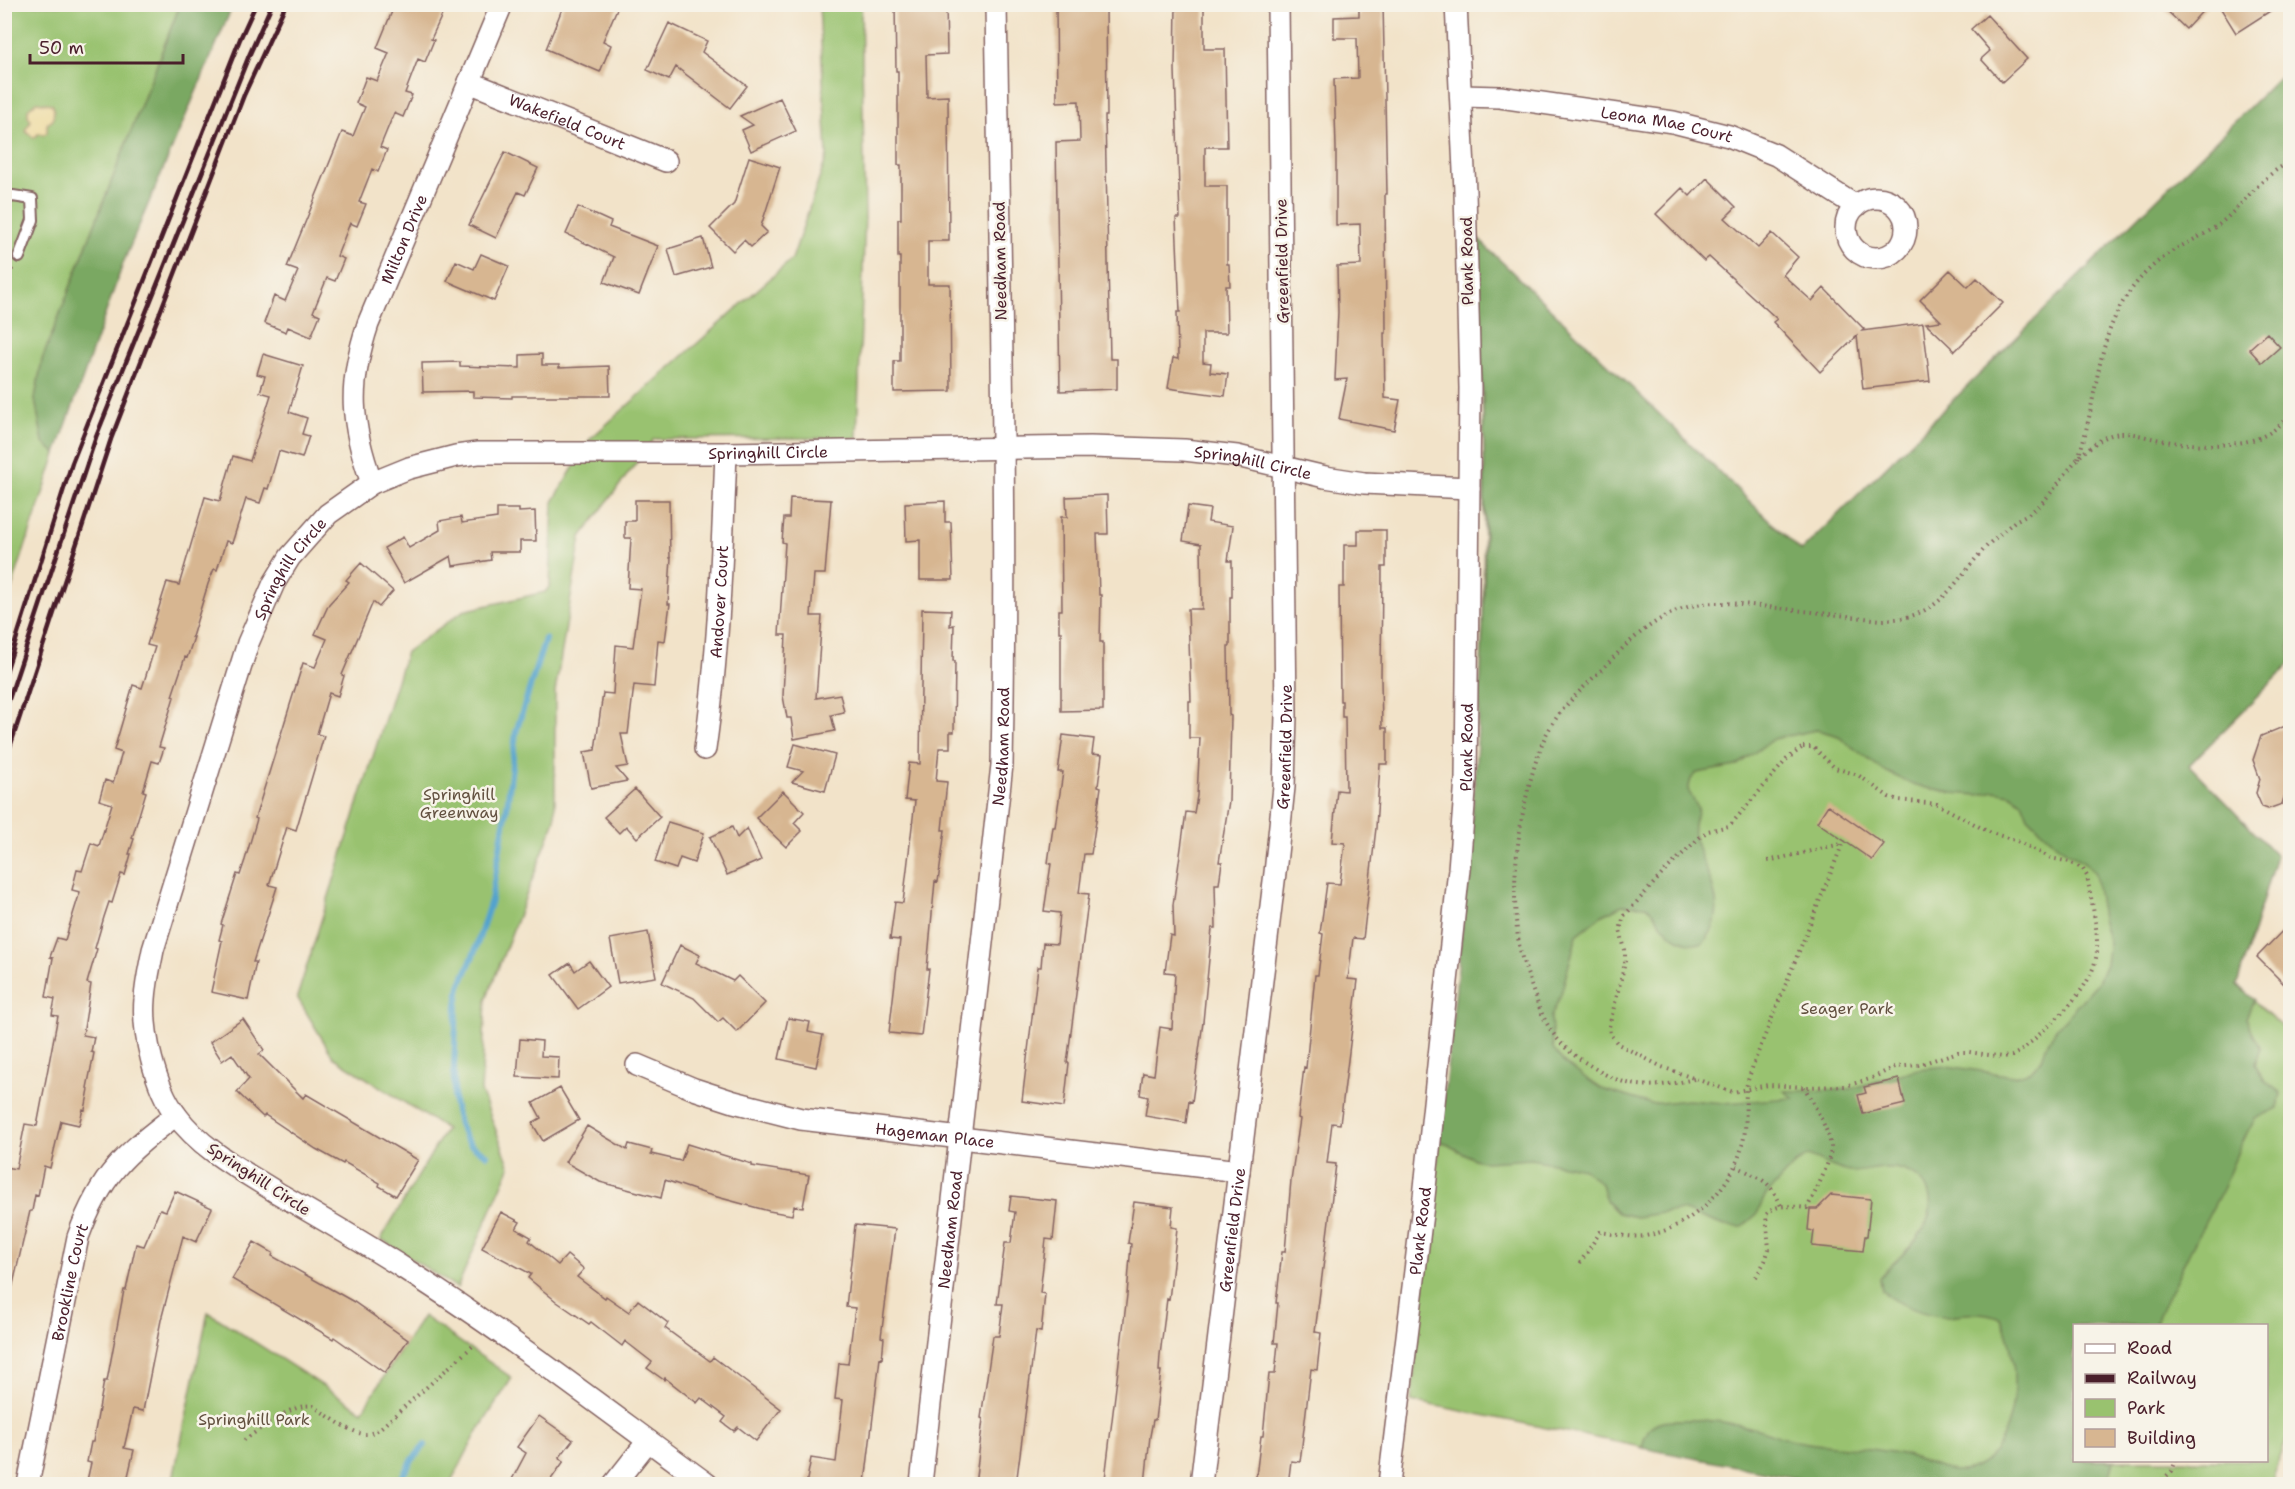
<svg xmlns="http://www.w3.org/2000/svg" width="2295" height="1489" font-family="'Shantell Sans',sans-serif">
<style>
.green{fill:#99c26f;stroke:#72704d;stroke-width:1.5;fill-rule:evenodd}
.forest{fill:#7aa862;stroke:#626446;stroke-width:1.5;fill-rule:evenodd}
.sand{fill:#eeda9e;stroke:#9c7c64;stroke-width:1.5}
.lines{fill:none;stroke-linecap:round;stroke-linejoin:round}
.stream{stroke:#53a3cd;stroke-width:6}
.building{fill:#d7b691}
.service-casing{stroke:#856462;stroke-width:14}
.minor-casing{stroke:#856462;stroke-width:24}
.path{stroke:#856462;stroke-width:4;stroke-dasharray:1.5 4.5;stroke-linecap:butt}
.service{stroke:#fff;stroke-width:10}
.minor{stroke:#fff;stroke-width:21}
.rail{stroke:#4a1f2b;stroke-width:4.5}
.labels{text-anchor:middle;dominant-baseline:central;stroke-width:5;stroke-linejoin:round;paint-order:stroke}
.street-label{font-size:16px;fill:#4a1f2b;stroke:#f7f3e8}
.park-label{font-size:16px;fill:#62503f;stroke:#f7f3e8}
</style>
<rect width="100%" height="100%" fill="#f7f3e8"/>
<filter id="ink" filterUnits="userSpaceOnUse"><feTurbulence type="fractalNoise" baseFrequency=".0167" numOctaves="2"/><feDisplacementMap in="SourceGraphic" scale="12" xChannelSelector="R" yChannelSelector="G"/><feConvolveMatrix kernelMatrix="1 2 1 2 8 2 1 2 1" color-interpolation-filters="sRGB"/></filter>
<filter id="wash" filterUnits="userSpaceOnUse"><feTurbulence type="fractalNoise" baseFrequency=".008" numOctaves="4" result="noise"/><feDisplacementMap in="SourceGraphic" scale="24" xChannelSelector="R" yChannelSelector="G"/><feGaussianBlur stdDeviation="1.35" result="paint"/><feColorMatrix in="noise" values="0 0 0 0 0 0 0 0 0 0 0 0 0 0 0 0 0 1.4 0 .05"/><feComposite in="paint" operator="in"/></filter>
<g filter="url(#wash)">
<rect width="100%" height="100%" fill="#f2e3c9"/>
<path class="green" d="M5 5H180L42 360 35 399 43 442 56 454 5 608Z
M819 5H861L865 214 857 438 654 439 581 537 555 692V820L486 1000 481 1091 510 1167 457 1288 381 1239 446 1129 333 1057 297 997 406 652 463 611 545 592 550 586 553 502 590 439 792 259 827 156Z
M2290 67V664L2189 765 2276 855 2237 985 2290 1034V1429L2271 1484H1827L1411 1401 1463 933 1477 760 1483 621 1484 458 1477 238 1801 551ZM2074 1326H2266V1460H2074Z
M208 1312 362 1411 423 1316 512 1378 478 1431 450 1484H172Z"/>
<path class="forest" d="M180 5H233L124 261 56 454 43 442 35 399 42 360Z
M2290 67V664L2189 765 2276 855 2237 985 2254 1000 2246 1018 2261 1049 2255 1064 2265 1081 2281 1093 2278 1108 2255 1119 2241 1145 2221 1192 2190 1251 2154 1325 2074 1326V1460L2114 1461 2107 1484H1827L1642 1448C1644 1440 1645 1433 1651 1427 1659 1419 1671 1420 1681 1420 1706 1419 1729 1422 1753 1428 1767 1431 1779 1437 1792 1440 1830 1449 1867 1445 1905 1455 1923 1460 1943 1473 1962 1471 1990 1468 2004 1439 2010 1416 2018 1385 2014 1347 2001 1318 1978 1309 1969 1315 1946 1316 1927 1317 1896 1303 1882 1291L1880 1278C1891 1263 1907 1253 1918 1237 1940 1207 1933 1175 1894 1168 1880 1166 1865 1172 1852 1172 1838 1171 1821 1161 1808 1156L1795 1164 1765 1196 1757 1214 1742 1227 1724 1226 1682 1210 1636 1217 1618 1213 1606 1201 1601 1184 1584 1169 1531 1159 1486 1162 1474 1159 1439 1140C1459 968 1477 797 1483 624 1488 495 1482 366 1477 238L1801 551ZM1816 730 1836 735 1883 770 1916 786 1952 793 1979 795 1994 791 2010 794 2022 802 2028 817 2043 832 2058 846 2084 862 2095 873 2102 919 2109 942 2106 964 2098 982 2056 1029 2046 1046 2042 1059 2031 1071 2014 1076 1947 1066 1918 1069 1850 1089 1822 1091H1784L1793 1098 1724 1103 1688 1100 1651 1104 1602 1089 1564 1063 1553 1049 1551 1017 1561 994 1577 935 1601 916 1622 905 1647 906C1666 927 1670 944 1702 944 1735 909 1703 873 1694 835 1692 827 1696 816 1698 808L1688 790 1691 779 1697 773 1736 766 1773 739Z"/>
<path class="sand" d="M36 102 52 104 54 109 53 120 47 124V133L43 135 39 133 34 138 25 130 31 121 28 116V109Z"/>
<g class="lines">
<path class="stream" d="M487 1155 471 1145 465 1137 459 1124 454 1102V1066L457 1005 460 986 475 951 491 900 507 807 516 732 545 639
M397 1484 413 1459 425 1445"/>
</g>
<g id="blocks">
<path class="building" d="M395 4H447L431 39 434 40 425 62 418 59 405 93 412 95 403 117 394 113 380 147 387 150 378 172 372 169 359 202 366 204 357 226 350 223 337 256 344 259 335 281 327 278 313 312 320 315 311 337 288 327 286 332 264 323 274 296 285 301 298 271 287 267 342 132 353 136 365 107 356 103 366 77 377 81 389 53 377 48Z
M564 4H619L603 41 611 45 600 72 546 49Z
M895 4H946L947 54 926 55 927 97 948 96 949 241H928V284H950L951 391 894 392V361H900V257H898V219H901V165H898V71H896Z
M1056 4H1106L1107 116H1105L1110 359H1117V389L1060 391 1056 142 1080 141 1079 101 1057 102Z
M1176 4H1204V49H1225L1227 147H1205V186H1227V264H1229L1230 286H1226L1227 333H1203V362L1211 363 1210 372 1228 374 1225 396 1168 388 1173 358 1178 359 1177 312H1180L1176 218H1180L1175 70Z
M1359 4H1383L1387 194H1385L1386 333H1384L1385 398 1400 400 1394 430 1339 419 1347 379 1335 380 1338 312 1337 266 1361 265 1360 224 1336 225V148L1334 79 1358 78 1357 38H1334V17L1359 16Z
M2160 4H2209L2186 29Z
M2218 4H2281L2236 33Z
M1987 15 2027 59 2002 82 1981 59 1990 51 1971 29Z
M669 23 707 41 702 52 747 86 730 108 676 67 669 80 647 70Z
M780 98 796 131 751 151 742 130 753 125 740 116Z
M505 152 538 168 525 195 518 192 496 238 469 225Z
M749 157 780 167 761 226 767 232 751 247 744 240 733 251 710 228 734 204Z
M1707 178 1736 207 1725 218 1758 248 1772 233 1798 257 1783 275 1812 301 1824 288 1864 329 1862 331 1923 323 1930 381 1863 389 1857 336 1820 372 1773 322 1777 319 1709 257 1704 261 1656 214 1682 188 1690 196Z
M578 207 611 222 609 227 658 246 639 295 604 282 614 257 566 234Z
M703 238 711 267 676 277 668 249Z
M481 254 509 266 494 301 447 281 456 261 474 269Z
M1950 270 1968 287 1977 278 2003 303 1955 351 1926 323 1941 321 1920 300Z
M2267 333 2280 347 2262 363 2249 349Z
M263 354 303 366 289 412 307 418 302 434 309 436 302 458 279 451 268 489 265 488 260 503 246 499 232 543 226 541 217 570 214 569 208 584 192 637H194L187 658 185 657 172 696 174 697 159 747 164 748 159 763 152 761 143 791 146 792 132 838 134 839 129 854H131L125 875 121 874 112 903 109 902 104 917 95 948 97 949 87 983 91 984 83 1035 94 1037 91 1052 94 1053 87 1088 89 1089 85 1110 83 1109 79 1125 61 1121 50 1168 44 1166 38 1196 35 1195 32 1211H30L11 1293 4 1292V1167L16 1169 25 1124 37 1126 58 1016 52 1015 55 999 46 997 53 958 50 957 57 938 65 940 80 892 72 890 77 870 82 871 91 843 99 846 112 804 99 800 105 780 113 783 122 753 114 750 133 685 142 688 155 647 147 645 167 582 179 585 205 497 220 501 233 456 250 461 271 395 260 392 265 376 257 374Z
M542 354V365H559V368L609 366 610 396H512V398L473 397V391L423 392 422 363 460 362V366L520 368V355Z
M1107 495 1108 534H1097L1099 595H1101L1100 642H1103V710L1061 711V632H1059V610H1062L1061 517H1067L1066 497Z
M790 498 831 500 825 574H814L811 616H822L816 698 840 694 844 712 831 715 835 731 794 739 791 718H787L783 696 786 635H779L785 543 782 542 784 518H789Z
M635 500H669L670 558H671L668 604H670L665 641 658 640 654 687 634 685 628 734H621L628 766 616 768 627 781 591 788 584 752 595 750 603 693 613 694 616 645 633 647 641 589 628 588 631 538H625V521H635Z
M945 501V522H951L953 580H920V540L906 541 905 503Z
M1188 506 1210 509 1208 522 1233 526 1228 561H1232V597H1230V646H1228L1229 715 1231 716 1229 801 1219 862H1222L1219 884H1215L1216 928H1212L1203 1022 1192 1102 1189 1101 1186 1123 1145 1116 1148 1097 1140 1095 1143 1073 1154 1075 1160 1027 1172 1029 1175 973 1165 972 1170 935 1174 936 1173 905 1186 812 1194 813 1197 796 1200 738H1189V701H1191L1188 609H1202L1201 544 1183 541Z
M497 509H519V512L535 511 536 541H520V552H490L491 560 453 566 451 556 404 583 384 548 403 537 409 548 440 530 439 521 461 517 462 523 497 518Z
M1358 530H1386V567H1382L1381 679 1382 728H1387V764H1380L1376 828 1363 939 1353 938 1348 979 1358 980 1340 1124 1332 1123 1327 1163 1336 1164 1315 1332 1321 1333 1317 1370 1311 1369 1300 1462 1291 1461 1288 1485H1255L1261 1436H1263L1269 1374H1275L1278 1343H1274L1278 1303H1276L1282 1252H1285L1291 1180 1300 1119 1298 1118 1304 1067 1306 1068 1315 975H1318L1323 934 1320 933 1323 912 1327 883 1340 884 1345 843 1332 842 1337 790 1346 791 1345 717H1342V701H1340L1339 587H1344V545H1358Z
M361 563 393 591 379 607 373 602 342 675 344 676 338 696 329 693 317 734 324 736 311 780 296 830 287 827 269 885 277 887 253 962H256L248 1000 211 992 222 941 219 940 223 925 221 924 237 874 240 875 245 860 257 819 255 818 303 663 315 667 327 639 315 634 329 604 349 582 346 580Z
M922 609 951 610 950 626 954 625 953 661H955L954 732H950V748H939L936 781 947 782 942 830H945L938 882 935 881 927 969H929L921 1036 889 1033 900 940 890 939 895 902 903 903 915 801 905 800 909 763 920 764Z
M2290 724V790L2286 791 2282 804 2268 809 2262 807 2256 793 2260 779 2253 760 2261 736Z
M1063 735 1094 739 1092 754 1102 755 1098 786 1101 787 1091 854H1084L1079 893 1089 894 1067 1063H1069L1064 1107 1022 1101 1038 967H1041L1043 943 1057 944 1060 913 1044 911 1051 864 1048 863 1053 827H1055L1063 772H1058Z
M795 744 835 755 825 791 792 782 803 771 788 767Z
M635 789 660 817 637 838 626 826 619 833 604 817Z
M783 791 804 812 794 823 802 831 786 847 756 818Z
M1828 805 1884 844 1872 860 1817 822Z
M668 822 704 833 694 863 680 858 676 869 655 862Z
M732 827 737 838 747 828 761 860 727 875 710 837Z
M2290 923V990L2257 957Z
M648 932 656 977 618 983 610 939Z
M680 945 700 955 696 963 733 981 738 976 765 1003 737 1032 723 1018 718 1022 694 998 662 983Z
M589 961 608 987 578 1009 553 975 570 963 575 971Z
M788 1018 810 1022 808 1032 823 1035 816 1067 779 1059Z
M243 1019 264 1050 259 1054 303 1098 306 1094 418 1160 396 1196 379 1186 380 1183 344 1162 343 1164 316 1149 265 1115 263 1117 237 1092 249 1079 232 1054 222 1061 210 1042Z
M520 1039 542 1041 541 1056 559 1057 558 1079 517 1077Z
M1899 1079 1905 1104 1863 1114 1858 1095 1866 1093 1864 1087Z
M560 1088 579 1120 543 1141 532 1123 541 1118 533 1103Z
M587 1126 627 1150 629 1144 652 1150 651 1154 681 1161 687 1144 752 1164V1166L809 1175 803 1207 794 1206 792 1215 769 1211 706 1194 665 1180 661 1198 600 1182 565 1162Z
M175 1191 212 1208 196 1242 183 1236 161 1320 143 1411 133 1409 124 1448 134 1450 126 1485H86L91 1463 87 1462 91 1442H93L104 1381H107L124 1290H126L136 1244 144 1246 160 1209 166 1211Z
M1831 1195 1871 1199 1867 1236H1865L1863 1251 1812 1246 1814 1231 1808 1230 1810 1209H1817Z
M1011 1196 1057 1201 1053 1240 1046 1239 1040 1293 1045 1294 1041 1332 1036 1331 1016 1485H975L983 1419 981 1418 993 1336H999L1003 1304H997L1005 1243H1011L1015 1212 1009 1211Z
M1134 1202 1173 1207 1171 1227 1177 1228 1169 1300 1167 1299 1160 1355 1159 1371H1161L1155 1420H1153L1150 1436 1145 1484 1105 1479 1127 1295 1131 1244 1128 1243Z
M501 1212 520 1222 516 1229 531 1237 529 1241 558 1265 567 1255 584 1269 577 1277 605 1298 606 1296 629 1312 638 1300 668 1323 665 1328 710 1361 713 1357 781 1409 756 1441 738 1427 734 1431 722 1422 726 1417 701 1398 697 1403 665 1378 664 1380 647 1368 652 1362 625 1341 622 1346 591 1322 589 1324 557 1302 528 1278 531 1274 482 1248Z
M855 1225 895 1229 881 1337 884 1338 882 1359 880 1358 865 1483 806 1485 811 1458 836 1462 843 1400 835 1399 839 1363 848 1364 855 1308 846 1307Z
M254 1242 273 1253 272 1256 354 1302 408 1340 385 1373 334 1337 333 1339 232 1279Z
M539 1416 573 1440 559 1458 564 1461 547 1485H509L526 1453 517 1447Z"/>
</g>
</g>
<g filter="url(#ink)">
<use href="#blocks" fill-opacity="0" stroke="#856462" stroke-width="1.5"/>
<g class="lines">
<g class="service-casing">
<path id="service" d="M4 199 13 196 32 199 33 220 19 257"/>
</g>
<g class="minor-casing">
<g id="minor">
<path id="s1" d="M469 82 666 161"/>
<path id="s2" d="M1461 96 1500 97 1673 122 1729 136 1776 155 1856 206"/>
<circle cx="1876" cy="228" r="30"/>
<path id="s3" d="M372 483C350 423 348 384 368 324L502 4"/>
<path id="s4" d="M705 749C719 651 722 552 726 453"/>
<path id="s5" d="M637 1065 694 1089 734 1102 801 1119 1239 1171"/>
<path id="s6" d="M28 1484 78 1237C101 1174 124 1155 176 1115"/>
<path d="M614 1484 648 1441"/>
<path id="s7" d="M707 1484C607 1411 509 1335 405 1269 363 1242 319 1217 276 1192 241 1170 201 1149 176 1115 155 1087 142 1033 145 999 146 982 150 966 153 950L248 643 274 583 290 557 328 514 372 483 409 468 456 456 478 453H726L1090 447 1184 450 1237 456 1325 477 1364 483 1469 488"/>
<path id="s8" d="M921 1484 1002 765C1007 512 1000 258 996 4"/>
<path id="s9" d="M1201 1484 1275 873 1284 787 1286 715 1278 4"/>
<path id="s10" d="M1389 1484 1424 1197 1459 869 1466 779 1470 388 1465 191 1456 4"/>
</g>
</g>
<path class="path" d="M4 279 13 268
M2078 458C2103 385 2092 314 2160 260 2179 244 2203 238 2222 222 2246 202 2262 175 2290 162
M1803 747H1813L1835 768 1858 775 1889 797 1899 800 1937 804 1991 833 2015 840 2051 858 2070 862 2083 869 2087 876C2091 900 2098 926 2097 950 2095 990 2048 1026 2021 1051L2012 1056 2003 1057 1969 1052H1958L1918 1065 1895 1067 1870 1079 1845 1086 1804 1087 1768 1085 1733 1092 1662 1067 1618 1044 1610 1034 1609 1027 1625 963V950L1620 930 1624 916 1664 872 1701 836 1708 831 1729 826 1733 822 1787 759Z
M1768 861 1841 844
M1694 1079C1652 1089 1628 1090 1591 1066 1581 1060 1570 1053 1562 1044 1547 1029 1539 1008 1532 988 1529 977 1524 966 1521 954 1507 890 1519 805 1542 744 1554 712 1584 688 1607 664 1630 640 1655 617 1688 607 1716 599 1749 605 1778 608 1812 612 1847 616 1881 620 1945 619 1952 580 1991 542 1999 535 2007 528 2015 521 2022 517 2029 514 2035 509 2057 491 2069 462 2093 445 2120 425 2132 435 2161 440 2189 446 2234 448 2261 437 2271 433 2282 424 2290 416
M1736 1166C1760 1179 1771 1180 1781 1206
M1580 1263 1600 1232C1615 1234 1630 1238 1645 1236 1691 1228 1734 1187 1743 1142 1747 1125 1745 1109 1746 1091 1746 1083 1751 1073 1753 1065L1844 840
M1756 1277 1765 1261 1769 1249 1766 1215C1776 1202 1793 1207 1807 1208 1814 1195 1831 1162 1831 1147 1830 1132 1812 1101 1804 1087
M244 1440C261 1429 293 1402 313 1406 326 1414 352 1435 367 1434 374 1433 379 1429 384 1425L474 1345
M2158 1484 2172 1471 2176 1460"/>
<use href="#service" class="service"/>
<use href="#minor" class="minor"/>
<path class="rail" d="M4 678 72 463 240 39 256 4
M4 714 96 437 248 58 272 4
M4 765 111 439 244 95 286 4"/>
</g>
</g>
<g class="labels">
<g class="street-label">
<text stroke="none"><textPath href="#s1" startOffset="106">Wakefield Court</textPath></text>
<text stroke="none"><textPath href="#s2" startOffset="208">Leona Mae Court</textPath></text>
<text stroke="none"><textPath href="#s3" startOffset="255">Milton Drive</textPath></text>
<text transform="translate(1000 261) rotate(-91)">Needham Road</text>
<text transform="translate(1282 261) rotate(-91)">Greenfield Drive</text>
<text transform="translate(1467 261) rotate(-91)">Plank Road</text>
<text stroke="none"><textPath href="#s7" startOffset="1749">Springhill Circle</textPath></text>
<text stroke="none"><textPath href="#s7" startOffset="2235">Springhill Circle</textPath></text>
<text stroke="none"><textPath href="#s7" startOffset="1227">Springhill Circle</textPath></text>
<text stroke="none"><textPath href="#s4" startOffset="148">Andover Court</textPath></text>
<text stroke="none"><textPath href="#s8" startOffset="742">Needham Road</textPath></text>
<text stroke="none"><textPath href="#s9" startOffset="742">Greenfield Drive</textPath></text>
<text stroke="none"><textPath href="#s10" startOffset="741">Plank Road</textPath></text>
<text stroke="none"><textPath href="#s5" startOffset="308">Hageman Place</textPath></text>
<text transform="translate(259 1179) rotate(33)">Springhill Circle</text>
<text stroke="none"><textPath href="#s8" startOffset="256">Needham Road</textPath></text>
<text stroke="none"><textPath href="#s9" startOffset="256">Greenfield Drive</textPath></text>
<text stroke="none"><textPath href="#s10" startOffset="255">Plank Road</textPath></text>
<text stroke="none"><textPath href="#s6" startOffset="206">Brookline Court</textPath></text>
</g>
<g class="park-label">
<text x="459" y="794">Springhill<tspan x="459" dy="18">Greenway</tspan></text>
<text x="1847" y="1008">Seager Park</text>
<text x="254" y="1419">Springhill Park</text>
</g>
</g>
<rect width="2295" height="1489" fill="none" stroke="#f7f3e8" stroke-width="24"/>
<rect x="2073" y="1324" width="195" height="138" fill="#f7f3e8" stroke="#b29e9c" stroke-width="1.5"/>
<rect x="2085" y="1344" width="30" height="9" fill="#ffffff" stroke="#b29e9c" stroke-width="1.5"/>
<text x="2127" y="1354" font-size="18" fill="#4a1f2b">Road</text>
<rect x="2085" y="1374" width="30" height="9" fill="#4a1f2b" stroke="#b29e9c" stroke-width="1.5"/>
<text x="2127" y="1384" font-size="18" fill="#4a1f2b">Railway</text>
<rect x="2085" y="1399" width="30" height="18" fill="#99c26f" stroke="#b29e9c" stroke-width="1.5"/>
<text x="2127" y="1414" font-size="18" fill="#4a1f2b">Park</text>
<rect x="2085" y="1429" width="30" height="18" fill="#d7b691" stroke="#b29e9c" stroke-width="1.5"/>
<text x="2127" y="1444" font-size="18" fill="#4a1f2b">Building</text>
<path d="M30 54v9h153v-9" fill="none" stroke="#4a1f2b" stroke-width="3"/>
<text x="39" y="54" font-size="18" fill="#4a1f2b" stroke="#f7f3e8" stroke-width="4.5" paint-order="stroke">50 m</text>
</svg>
